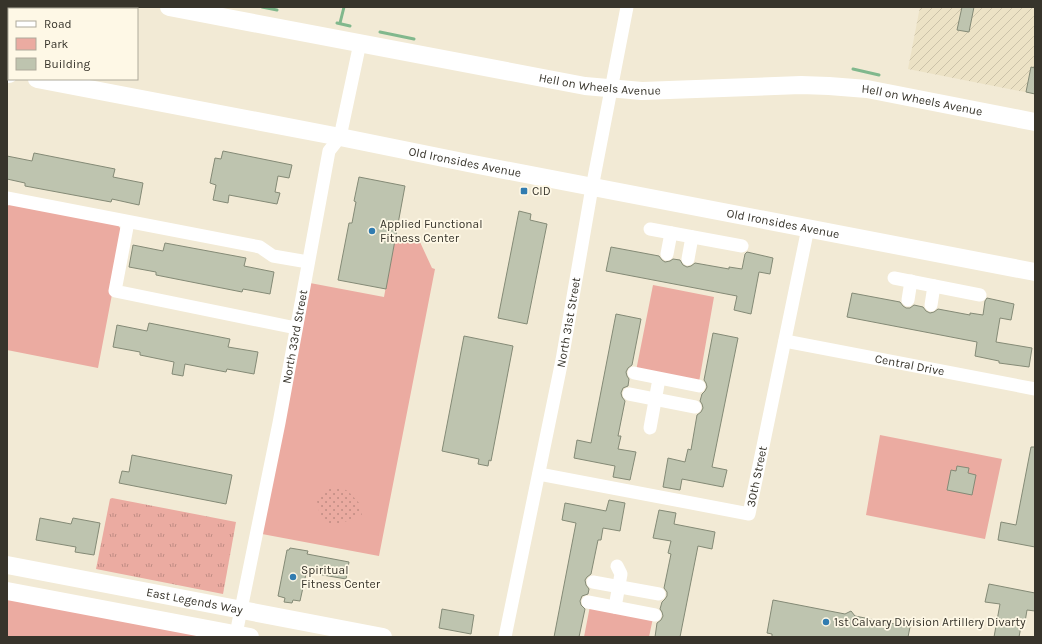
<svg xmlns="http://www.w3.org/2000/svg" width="1042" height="644" font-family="Karla,sans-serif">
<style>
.industrial{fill:url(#industrial-furrows)}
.grass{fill:url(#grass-tufts)}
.park{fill:#ebaba1}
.garden{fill:url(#garden-dots)}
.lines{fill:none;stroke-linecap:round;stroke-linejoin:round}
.stream{stroke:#81b88d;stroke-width:3}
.building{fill:#bec4af;stroke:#848a76}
.street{stroke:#fff;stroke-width:13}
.secondary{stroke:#fff;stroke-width:18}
.poi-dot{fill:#317cb0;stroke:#fef8e6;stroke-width:1.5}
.labels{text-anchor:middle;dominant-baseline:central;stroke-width:3.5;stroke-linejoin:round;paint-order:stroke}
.street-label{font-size:12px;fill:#37342b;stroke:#fef8e6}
.poi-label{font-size:12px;fill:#37342b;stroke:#fef8e6;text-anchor:start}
</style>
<defs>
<pattern id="industrial-furrows" width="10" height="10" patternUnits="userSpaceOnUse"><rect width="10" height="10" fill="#ece2c5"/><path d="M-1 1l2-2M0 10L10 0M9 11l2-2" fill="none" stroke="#cbc2a9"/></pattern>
<pattern id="grass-tufts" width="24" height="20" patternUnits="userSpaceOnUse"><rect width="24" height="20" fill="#ebaba1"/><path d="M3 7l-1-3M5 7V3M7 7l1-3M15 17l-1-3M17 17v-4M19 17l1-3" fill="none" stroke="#bf8c83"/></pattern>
<pattern id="garden-dots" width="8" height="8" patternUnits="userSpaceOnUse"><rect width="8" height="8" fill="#ebaba1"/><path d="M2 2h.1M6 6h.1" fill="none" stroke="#bf8c83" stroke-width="1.8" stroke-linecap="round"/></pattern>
</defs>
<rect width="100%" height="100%" fill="#f2ead5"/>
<path class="industrial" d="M920 7H1035V94L908 69Z"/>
<path class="grass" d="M112 498 236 522 223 594 96 569 110 499Z"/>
<path class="park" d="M14 203 118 225 122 231V242L98 368 7 350V206Z
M395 238 420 242 432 268 435 269 379 556 262 534 310 283 384 297Z
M653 285 714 297 699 382 636 371Z
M880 435 1002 459 985 539 866 515Z
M7 598 212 637H7Z
M590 606 653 618 649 637H584Z"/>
<path class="garden" d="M333 487 341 488 348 491 360 504V509L362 515 360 517H353C346 524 327 527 321 519 318 515 319 512 319 507 318 505 317 503 317 501 317 492 326 490 333 487Z"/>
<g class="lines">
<path class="stream" d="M262 7 277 10
M337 23 350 26
M340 23 344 7
M380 32 414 39
M853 69 879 75"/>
</g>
<path class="building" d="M962 7H974L969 32 957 30Z
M1031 67 1035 68V94L1026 92Z
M223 151 292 165 289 178 278 176 275 192 280 193 277 204 229 195 228 203 213 200 216 185 210 183 215 158 221 159Z
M34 153 115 169 113 177 143 183 139 205 112 199 111 202 25 186V183L7 179V156L32 161Z
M359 177 405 186 386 289 338 280 349 223H352L356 202 354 201Z
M519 211 531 214 530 220 547 224 527 324 498 318Z
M165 243 246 258 244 266 274 272 270 294 243 289 242 292 156 275V272L129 267 133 245 163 251Z
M611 247 659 256 662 260 665 262 670 261 673 259 680 260 683 265 687 267 691 266 695 263 729 269V267L742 269 745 254 747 252 773 258 770 274 759 272 751 314 734 310 737 296 606 271Z
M852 293 900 302 903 306 906 308H910L914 305 923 307 926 311 930 313 934 312 938 309 970 315V313L983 315 985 301 987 298 1014 304 1011 320 1000 318 996 342 1032 348 1029 367 999 363V361L975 356 977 342 847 317Z
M616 314 641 319 632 365 628 368 626 372 627 376 629 379 628 386 623 388 621 393 622 397 625 401 618 436H621L618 449 636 452 630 480 613 477 615 466 574 458 577 440 591 443Z
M149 323 230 339 228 347 258 352 254 374 227 369 226 372 185 364 183 376 172 374 174 362 140 355V352L113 347 117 325 147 331Z
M713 333 738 338 712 467 727 470 723 487 682 479 680 490 663 487 668 458 685 462 688 449 691 450 697 415 701 412 703 408 702 404 700 401 702 394 705 391 707 387 706 383 704 380Z
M464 336 513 346 491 461 489 460 488 466 478 464 479 459 442 451Z
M1031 447H1035V547L998 540 1001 522 1016 525Z
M132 455 232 475 226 504 119 483 122 471 129 472Z
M957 466 969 468 968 473 976 475 972 495 947 490 951 470 956 471Z
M609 500 625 503 620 531 603 528 601 540H598L591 574 587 577 585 580 586 585 589 589 588 594 582 596 580 601 581 605 585 609 579 637H554L576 523 562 520 565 503 606 511Z
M659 510 676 513 674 524 715 532 712 549 698 546 680 637H655L657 623 661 620 663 616 662 612 660 609 662 602 665 599 667 596V592L664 588 671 554 668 553 671 541 653 538Z
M40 518 71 524 73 518 100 523 94 555 75 552 76 547 36 540Z
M290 548 308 551 307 554 349 562 346 579 311 573V575L306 574 300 601 293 600 292 603 284 602 285 598 278 596 287 550H289Z
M989 584 1035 593V611L1027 610 1025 622 1022 621 1019 637H994L1000 604 985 602Z
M773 600 845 614 851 611 855 616 910 627 908 637H772V634L767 633Z
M442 609 474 615 471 634 439 628Z"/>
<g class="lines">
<g class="street">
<path d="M7 198 260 247 273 256 308 262"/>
<path d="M128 222 115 291 296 328"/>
<path d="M650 229 742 246"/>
<path d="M667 254 671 233"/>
<path d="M688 259 692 237"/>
<path d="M894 278 980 295"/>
<path d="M908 300 911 281"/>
<path d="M931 305 934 286"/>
<path id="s1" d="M785 341 1035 389"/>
<path d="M634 373 699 386"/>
<path d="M629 394 695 407"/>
<path d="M650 428 659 379"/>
<path id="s2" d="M539 474 749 514 808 228"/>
<path d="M593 582 659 594"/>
<path d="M588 602 655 615"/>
<path d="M615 607 621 574 617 566"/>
<path id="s3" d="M236 634 279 423 329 151 340 137 360 43"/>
<path id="s4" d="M505 637 562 360 591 193 627 7"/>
</g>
<g class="secondary">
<path id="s5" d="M169 7 585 86 642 91 801 85 829 86 867 89 1035 122"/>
<path d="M7 73 9 74"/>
<path id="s6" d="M37 79 340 137 468 163 1035 272"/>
<path id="s7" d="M7 565 383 637"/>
<path d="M7 591 250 637"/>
</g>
</g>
<g class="poi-dot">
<rect x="520" y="187" width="8" height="8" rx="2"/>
<circle cx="372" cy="231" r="4"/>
<circle cx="293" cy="577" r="4"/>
<circle cx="826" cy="622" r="4"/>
</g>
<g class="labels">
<g class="street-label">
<text stroke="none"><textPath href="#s5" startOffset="438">Hell on Wheels Avenue</textPath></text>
<text stroke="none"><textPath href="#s5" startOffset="762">Hell on Wheels Avenue</textPath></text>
<text stroke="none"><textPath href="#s6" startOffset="436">Old Ironsides Avenue</textPath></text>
<text stroke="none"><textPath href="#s6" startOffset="760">Old Ironsides Avenue</textPath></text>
<text stroke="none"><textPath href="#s4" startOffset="321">North 31st Street</textPath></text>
<text stroke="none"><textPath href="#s3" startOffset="303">North 33rd Street</textPath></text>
<text stroke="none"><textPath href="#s1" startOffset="127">Central Drive</textPath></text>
<text stroke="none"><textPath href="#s2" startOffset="252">30th Street</textPath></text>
<text stroke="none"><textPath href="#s7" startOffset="191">East Legends Way</textPath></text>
</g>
<g class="poi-label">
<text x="532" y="191">CID</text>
<text x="380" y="224">Applied Functional<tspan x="380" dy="14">Fitness Center</tspan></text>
<text x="301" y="570">Spiritual<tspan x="301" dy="14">Fitness Center</tspan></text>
<text x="834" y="622">1st Calvary Division Artillery Divarty</text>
</g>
</g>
<rect width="1042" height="644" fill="none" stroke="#37342b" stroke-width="16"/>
<rect x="8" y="8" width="130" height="72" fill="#fef8e6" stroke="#aeaa9b"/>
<rect x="16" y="21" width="20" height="6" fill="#ffffff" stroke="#aeaa9b"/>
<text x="44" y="28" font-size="12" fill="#37342b">Road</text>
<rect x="16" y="38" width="20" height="12" fill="#ebaba1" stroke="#aeaa9b"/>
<text x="44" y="48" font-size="12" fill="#37342b">Park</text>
<rect x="16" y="58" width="20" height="12" fill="#bec4af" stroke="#aeaa9b"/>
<text x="44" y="68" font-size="12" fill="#37342b">Building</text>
</svg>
